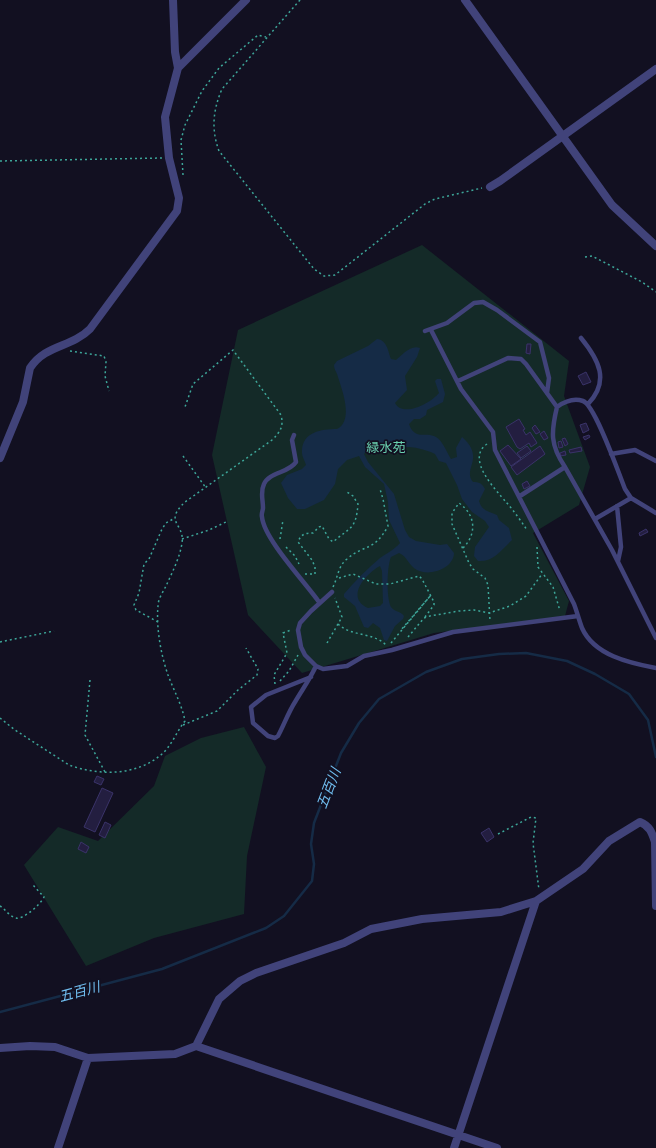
<svg xmlns="http://www.w3.org/2000/svg" width="656" height="1148" font-family="'Golos Text','Noto Sans JP',sans-serif">
<style>
.green{fill:#142a28}
.water{fill:#152b46;fill-rule:evenodd}
.lines{fill:none;stroke-linecap:round;stroke-linejoin:round}
.stream{stroke:#152b46;stroke-width:2.5}
.building{fill:#231e40;stroke:#3a3369}
.path{stroke:#3da699;stroke-width:1.5;stroke-dasharray:2 3;stroke-linecap:butt}
.lane{stroke:#41437a;stroke-width:4.5}
.street{stroke:#41437a;stroke-width:8}
.labels{text-anchor:middle;dominant-baseline:central;stroke-width:3.5;stroke-linejoin:round;paint-order:stroke}
.park-label{font-size:13px;fill:#6ad1b0;stroke:#121021}
.water-label{font-size:14px;font-style:italic;fill:#6fbcee;stroke:#121021}
</style>
<rect width="100%" height="100%" fill="#121021"/>
<path class="green" d="M422 245 569 361 564 396 590 467 579 505 533 533 569 601 565 616 434 633 302 673 248 615 212 455 238 330Z
M244 727 266 767 247 856 244 914 154 938 86 966 24 865 58 827 98 841 154 786 165 756 201 738Z"/>
<path class="water" d="M377 339C387 340 388 351 391 359L396 360C402 355 411 344 420 348L417 357 405 376 407 390 395 403C403 418 431 403 439 393L435 381 437 379H441L445 394 443 402 427 410 426 415 420 419H414L409 424C415 441 425 431 436 437 443 441 447 453 451 459L457 457 456 448 462 437C486 458 462 469 473 482 479 482 482 483 485 489L479 501C482 511 488 511 497 515L499 520 509 528 512 540C501 550 494 562 478 561L474 556 475 547 489 527 485 521 472 512 462 499 457 485 446 463 439 461 435 454C422 448 406 445 391 448 376 451 386 455 368 449L364 454 368 462 394 494 405 530 409 537 416 541 440 545 447 544 454 553C454 568 430 577 417 570 409 566 407 556 399 553L391 557C387 566 386 598 391 607 394 612 401 611 404 616L403 619 395 626 387 641 384 640 380 628 373 623 368 628 364 627 355 606 344 597V594C355 581 367 569 380 558 387 553 394 550 400 543L389 520 388 502 384 484 365 467 359 456 347 460 338 469 335 484 324 500 305 509H297L288 498 281 483 287 475 302 469 306 465C305 461 302 457 302 453 301 432 321 429 337 429 354 420 342 390 338 377 337 372 334 370 334 365L337 361 368 346ZM380 566 382 571 383 603 380 606 368 608C345 598 365 574 380 566Z"/>
<g class="lines">
<path class="stream" d="M0 1012 162 969 266 928 284 916 312 881 314 864 311 844 314 823 341 753 359 723 379 699 426 672 462 659 499 654 526 653 567 661 595 674 629 694 648 720 656 757"/>
</g>
<path class="building" d="M527 344H531L530 354 526 353Z
M586 372 591 382 583 385 578 376Z
M519 419 525 429 523 430 526 435 530 432 537 443 531 447 529 443 520 449 517 447 506 427Z
M586 423 589 430 583 433 580 425Z
M535 425 540 432 536 434 532 428Z
M544 431 548 438 544 440 540 434Z
M589 435 590 437 585 440 583 437Z
M565 438 568 444 565 446 562 439Z
M561 441 563 447 559 448 558 442Z
M508 445 521 459 511 466 500 451Z
M527 446 531 451 521 458 517 453Z
M540 446 545 454 517 475 511 467Z
M581 447 582 451 570 453 569 450Z
M565 451 566 455 560 456V453Z
M527 481 530 486 524 489 522 484Z
M646 529 648 532 640 536 639 533Z
M97 776 104 779 101 785 94 782Z
M102 788 113 793 95 832 84 827Z
M105 822 111 825 105 838 99 835Z
M489 828 494 837 487 842 481 833Z
M81 842 89 847 86 853 78 849Z"/>
<g class="lines">
<path class="path" d="M300 0 222 89C213 110 211 129 219 151L314 269 324 276 335 275 425 204 435 199 482 188
M0 161 162 158
M183 175 181 140 185 125 202 91 219 68 258 35 266 37
M585 257 592 256 642 282 656 292
M70 351 104 356 106 362 105 376 109 391
M487 444C465 459 496 490 506 502 514 511 521 521 527 530
M183 456 206 488
M182 539 209 530 228 521
M280 539 283 520
M286 547 295 556 299 564
M537 547 538 567 553 587 560 611
M463 548C477 534 476 515 459 503L452 513V524L469 563 473 569 485 578 488 585 490 621
M305 574H315V567L312 560 298 542C301 534 305 533 313 533L319 527 322 526 329 539 333 542C350 527 356 530 358 504L353 496 347 492
M339 578 353 574 376 584H390L419 576 422 579 434 602V605L425 617
M333 587C338 577 338 566 347 559 364 544 374 552 388 526L383 499 380 489
M158 622 136 610 134 605 139 593 144 564 149 559 162 529 166 523 175 518
M338 624C352 637 373 632 386 645
M408 637 424 618 430 616 459 611 474 610 489 613 510 606 526 596 542 574
M0 642 54 631
M327 643 342 617 335 598
M391 643 431 595 401 630
M90 680 85 735 105 772
M280 681 289 671 298 655
M275 684 274 675 287 653 283 633 291 630
M0 718 15 730 69 765C99 776 137 776 162 754 172 745 177 731 185 721 182 705 174 691 168 675 161 655 156 628 158 606 158 599 163 592 166 586 172 573 180 557 182 543 185 523 163 523 185 502L272 440C280 432 284 427 281 415L233 350 193 384 185 407
M183 725 217 711 238 690 257 675 258 669 246 648
M498 834 531 817 536 818 533 843 539 890
M0 906C5 909 10 917 16 918 23 920 41 904 44 897L33 885"/>
<path class="lane" d="M431 330 461 389 493 432 495 450 574 604C577 612 579 620 582 628 594 655 629 663 656 668
M425 331 447 323 474 303 483 302 497 310 540 342 549 378 547 393
M581 338C599 360 610 381 588 404
M458 381 508 358 521 359 526 364 557 407
M294 435 292 440 296 462C289 473 269 472 264 484 260 492 263 499 263 508 263 510 261 514 262 517 264 539 305 582 319 602
M611 454 635 450 656 461
M565 467C550 445 551 432 557 407 564 402 574 398 583 401 595 405 619 474 625 489L631 498 656 513
M520 496 565 467 612 550 656 638
M617 506 621 547 618 561
M595 519 631 498
M332 592 311 611 300 623 298 630 301 647 305 655 316 666 323 669 347 666 364 656 392 650 453 632 578 616
M311 677 266 695 251 707 253 723 268 736 275 738 278 736C284 725 288 713 295 702 302 690 310 679 316 666"/>
<path class="street" d="M173 0 175 52 178 68
M465 0 612 205 656 246
M490 187 500 181 656 69
M0 458 23 402 30 368C46 344 71 348 90 329L177 211 179 198 169 158 165 117 178 68 246 0
M196 1046 497 1148
M0 1048 30 1046 55 1047 88 1058 175 1054 196 1046 219 999 240 981 256 973 344 943 371 929 422 919 501 912 536 901 583 869 609 841 640 822C650 826 652 833 655 842L656 906
M58 1148 88 1058
M454 1148 536 901"/>
</g>
<g class="labels">
<g class="park-label">
<text x="386" y="447">緑水苑</text>
</g>
<g class="water-label">
<text transform="translate(328 788) rotate(-69)">五百川</text>
<text transform="translate(79 991) rotate(-15)">五百川</text>
</g>
</g>
</svg>
